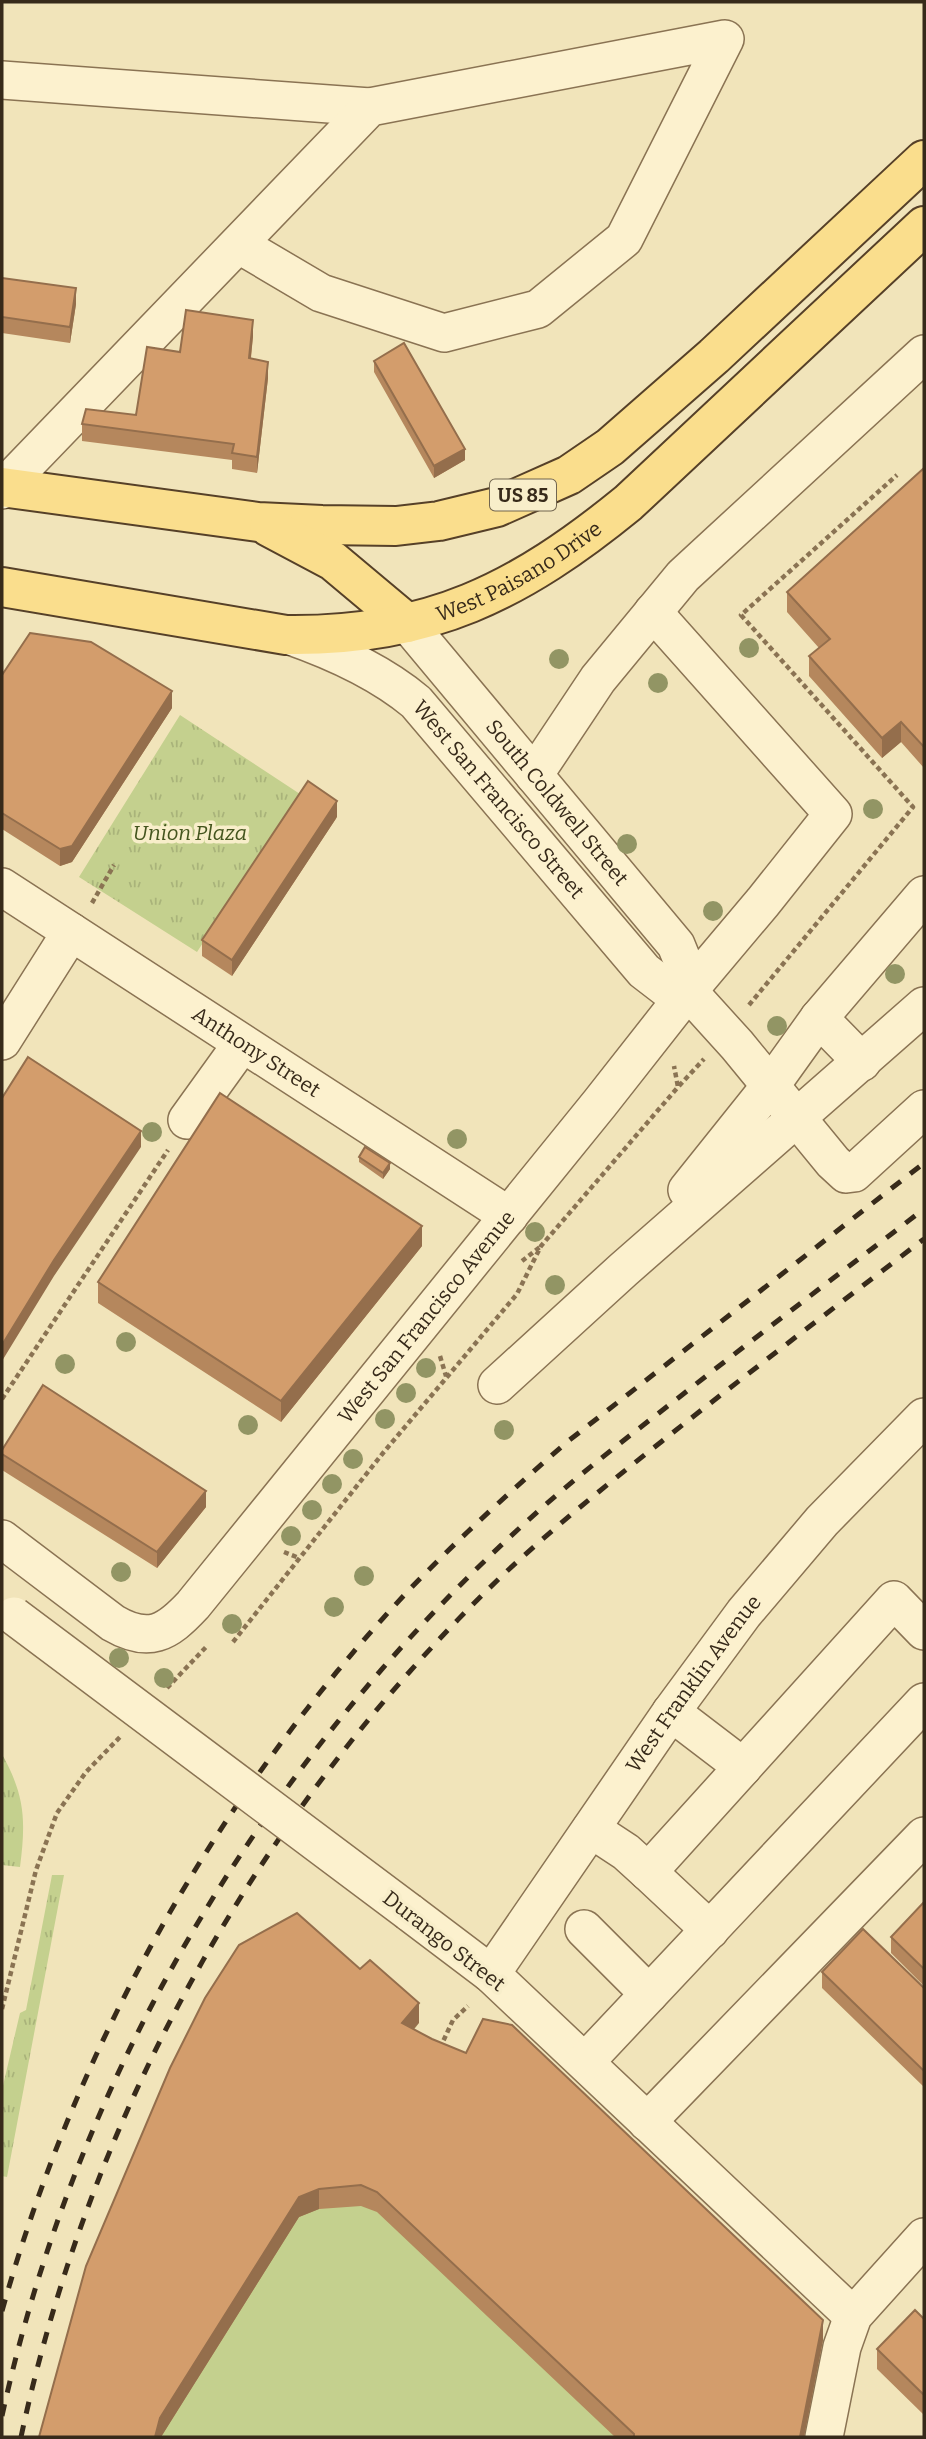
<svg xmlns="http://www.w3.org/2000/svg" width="926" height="2439" font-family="Bitter,serif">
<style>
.grass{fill:url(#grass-tufts)}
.pitch{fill:#c4d08e}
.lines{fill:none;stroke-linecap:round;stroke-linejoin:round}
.minor-casing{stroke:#8a7353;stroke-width:40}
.major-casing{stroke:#564028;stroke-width:42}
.path{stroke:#8a7353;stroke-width:4.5;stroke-dasharray:5 3.5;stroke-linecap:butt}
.minor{stroke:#fcf1ce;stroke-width:37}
.major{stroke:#fade8d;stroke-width:38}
.rail{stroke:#372a1a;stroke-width:5;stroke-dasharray:12 12;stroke-linecap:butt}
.minor-bridge-casing{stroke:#8a7353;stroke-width:40;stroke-linecap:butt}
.minor-bridge{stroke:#fcf1ce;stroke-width:37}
.tree{fill:#929564}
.wall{fill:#b5875d}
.shaded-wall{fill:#946e4c}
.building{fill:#d39d6c;stroke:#946e4c;stroke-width:2}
.labels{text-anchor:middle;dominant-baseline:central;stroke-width:7;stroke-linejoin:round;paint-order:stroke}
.shield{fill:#f8eeca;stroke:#71654f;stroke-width:2}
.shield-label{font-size:19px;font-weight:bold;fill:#372a1a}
.street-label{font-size:21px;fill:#372a1a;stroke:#f8eeca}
.park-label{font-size:21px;font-style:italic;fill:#44551e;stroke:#f8eeca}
</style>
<defs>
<pattern id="grass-tufts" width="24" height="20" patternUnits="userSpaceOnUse" patternTransform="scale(1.75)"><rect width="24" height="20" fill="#c4d08e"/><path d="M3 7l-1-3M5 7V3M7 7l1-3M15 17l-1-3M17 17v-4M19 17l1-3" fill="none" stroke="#a9b37a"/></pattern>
</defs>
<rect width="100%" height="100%" fill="#f1e4ba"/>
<path class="grass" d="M180 715 300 794 197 952 79 877Z
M2 1754C25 1796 26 1820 20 1867L2 1865Z
M52 1875H64L7 2177 2 2176V2090L20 2013 26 2010Z"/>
<path class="pitch" d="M419 2023 403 2043 823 2340 805 2437H44Z"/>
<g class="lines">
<g class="minor-casing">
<g id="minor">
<path d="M2 80 370 107"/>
<path d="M2 490 4 487 370 107 725 39 624 239 538 309 444 333 321 293 238 244"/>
<path id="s1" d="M407 623 676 945 687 972 688 991"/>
<path id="s2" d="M288 635C334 651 379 671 416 702L644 971 670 991H688"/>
<path d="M534 775 598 679 683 576 924 354"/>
<path id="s3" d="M2 887 509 1216"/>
<path d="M688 991 737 1045 833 1162 846 1174 854 1173 924 1109"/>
<path d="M819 1018 862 1062"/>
<path d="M2 1041 71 932"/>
<path d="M187 1120 241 1045"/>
<path d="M687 1190 771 1085 819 1018 924 895"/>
<path d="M497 1385 623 1270 924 1006"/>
<path id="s4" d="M2 1539 113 1623C149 1644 167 1633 193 1605L600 1103 688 991 763 902 833 814 653 612"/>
<path d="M671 1712 743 1767 894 1600 924 1631"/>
<path d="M591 1829 626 1852 648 1872"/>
<path d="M409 1912 491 1974 853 2316"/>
<path d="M584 1929 649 1994"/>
<path d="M710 1930 648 1872 743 1767"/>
<path id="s5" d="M491 1974 671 1712 744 1613 822 1521 924 1417"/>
<path d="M585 2062 924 1702"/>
<path d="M647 2122 924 1836"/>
<path d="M824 2437 842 2347 853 2316 924 2237"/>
</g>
</g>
<g class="major-casing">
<g id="major">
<path d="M2 487 258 522 322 525 396 526 439 521 497 507 569 475 610 447 714 356 924 160"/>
<path d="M269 527 333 561 407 623"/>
<path id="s6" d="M2 587 286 635C429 637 519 592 628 503L924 226"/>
</g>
</g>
<path class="path" d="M92 903 114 865
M749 1005 913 807 741 615 897 475
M679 1086 704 1059
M522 1261 540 1247
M440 1356 446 1376
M2 1399 168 1150
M284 1552 299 1558
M233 1642 383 1453 517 1294 541 1246 678 1087 674 1066
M167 1688 207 1646
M2 2009 36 1870 57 1813 86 1772 120 1737
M440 2048 453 2020 468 2006"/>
<use href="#minor" class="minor"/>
<use href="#major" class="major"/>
<path class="rail" d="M2 2311C77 2043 218 1793 409 1590 459 1538 513 1489 567 1442L924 1163
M2 2416C77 2072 264 1761 524 1524 574 1478 628 1437 682 1395 762 1332 843 1271 924 1209
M21 2437C91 2109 263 1803 506 1572 563 1519 624 1471 685 1423 764 1361 844 1300 924 1239"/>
<g class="minor-bridge-casing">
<path id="minor-bridge" d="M14 1616 409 1912"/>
</g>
<use href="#minor-bridge" class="minor-bridge"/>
</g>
<g class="tree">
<circle cx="749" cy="648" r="10"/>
<circle cx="559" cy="659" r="10"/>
<circle cx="658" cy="683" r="10"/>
<circle cx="873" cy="809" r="10"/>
<circle cx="627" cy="844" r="10"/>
<circle cx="713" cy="911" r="10"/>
<circle cx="895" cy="974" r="10"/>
<circle cx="777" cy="1026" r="10"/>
<circle cx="152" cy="1132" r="10"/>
<circle cx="457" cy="1139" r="10"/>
<circle cx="535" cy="1232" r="10"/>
<circle cx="555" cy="1285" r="10"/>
<circle cx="126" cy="1342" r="10"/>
<circle cx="65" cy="1364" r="10"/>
<circle cx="426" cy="1368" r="10"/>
<circle cx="406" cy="1393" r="10"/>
<circle cx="385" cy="1419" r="10"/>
<circle cx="248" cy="1425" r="10"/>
<circle cx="504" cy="1430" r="10"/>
<circle cx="353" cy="1459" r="10"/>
<circle cx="332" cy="1484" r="10"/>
<circle cx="312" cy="1510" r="10"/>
<circle cx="291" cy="1536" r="10"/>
<circle cx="121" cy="1572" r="10"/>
<circle cx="364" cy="1576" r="10"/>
<circle cx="334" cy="1607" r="10"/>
<circle cx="232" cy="1624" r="10"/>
<circle cx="119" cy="1658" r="10"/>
<circle cx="164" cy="1678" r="10"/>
</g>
<path class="wall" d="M2 278 76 304 70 343 2 333Z
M253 336 251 358 268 378 257 473 232 469V460L82 441V424L136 415 180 352Z
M374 361 465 460 434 478 374 372Z
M924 468V768L901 742 882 758 809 676V656L819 648 787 612V592Z
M2 675 172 708 72 862 60 866 2 829Z
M337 817 232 976 202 956V940Z
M359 1157 390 1169 383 1179 359 1162Z
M422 1246 281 1422 98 1303V1282Z
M2 1450 206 1507 157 1568 2 1470Z
M924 1902V1986L891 1953V1937Z
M822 1972 924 1988V2087L822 1988Z
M419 2023 414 2029 823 2340 804 2437H615L377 2212 361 2206 319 2209 299 2217 161 2437H39Z
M924 2319V2415L877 2369V2349Z"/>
<path class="shaded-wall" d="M76 288V304L70 343V327Z
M253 320V336L249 374V358Z
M268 362V378L257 473V457Z
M465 449V460L434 478V466Z
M172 691V708L72 862 60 866V849Z
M901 722V742L882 758V738Z
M337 801V817L232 976V960Z
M3 950V966L2 969V953Z
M141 1131V1147L54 1276 2 1361V1345L54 1260Z
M390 1163V1169L383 1179V1173Z
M422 1226V1246L281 1422V1401Z
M206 1491V1507L157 1568V1552Z
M419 2003V2023L402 2043V2023Z
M319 2189V2209L299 2217 161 2437H155L160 2418 299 2197Z
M823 2320V2340L804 2437H800Z"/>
<path class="building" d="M2 278 76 288 70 327 2 317Z
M186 310 253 320 249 358 268 362 257 457 232 453 234 444 82 424 86 409 136 415 147 347 180 352Z
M404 343 465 449 434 466 374 361Z
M924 468V747L901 722 882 738 809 656 830 639 787 592Z
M30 633 91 642 172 691 72 846 60 849 2 813V675Z
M308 781 337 801 232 960 202 940Z
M28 1057 141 1131 54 1260 2 1345V1098Z
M220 1093 422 1226 281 1401 98 1282Z
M365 1147 390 1163 383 1173 359 1157Z
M43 1385 206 1491 157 1552 2 1454V1450Z
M924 1902V1969L891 1937Z
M297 1913 360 1969 370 1960 419 2003 402 2023 432 2039 466 2053 483 2019 512 2025 823 2320 800 2437H634V2434L377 2192 361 2185 319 2189 299 2197 160 2418 155 2437H39L86 2266 170 2068 205 1998 239 1945Z
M863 1929 924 1988V2071L822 1972Z
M915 2310 924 2319V2395L877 2349Z"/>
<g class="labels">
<rect class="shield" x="490" y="479.5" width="66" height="31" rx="5"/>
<g class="shield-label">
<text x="523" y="495">US 85</text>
</g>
<g class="street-label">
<text stroke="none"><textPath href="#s6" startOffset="534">West Paisano Drive</textPath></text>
<text stroke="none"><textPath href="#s2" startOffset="273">West San Francisco Street</textPath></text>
<text stroke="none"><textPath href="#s1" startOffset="234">South Coldwell Street</textPath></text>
<text stroke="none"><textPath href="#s3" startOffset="303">Anthony Street</textPath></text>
<text stroke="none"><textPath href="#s4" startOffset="602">West San Francisco Avenue</textPath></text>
<text stroke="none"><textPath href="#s5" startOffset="354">West Franklin Avenue</textPath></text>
<text transform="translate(444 1941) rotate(38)">Durango Street</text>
</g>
<g class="park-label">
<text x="190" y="833">Union Plaza</text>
</g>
</g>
<rect width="926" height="2439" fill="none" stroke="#372a1a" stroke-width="7"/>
</svg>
